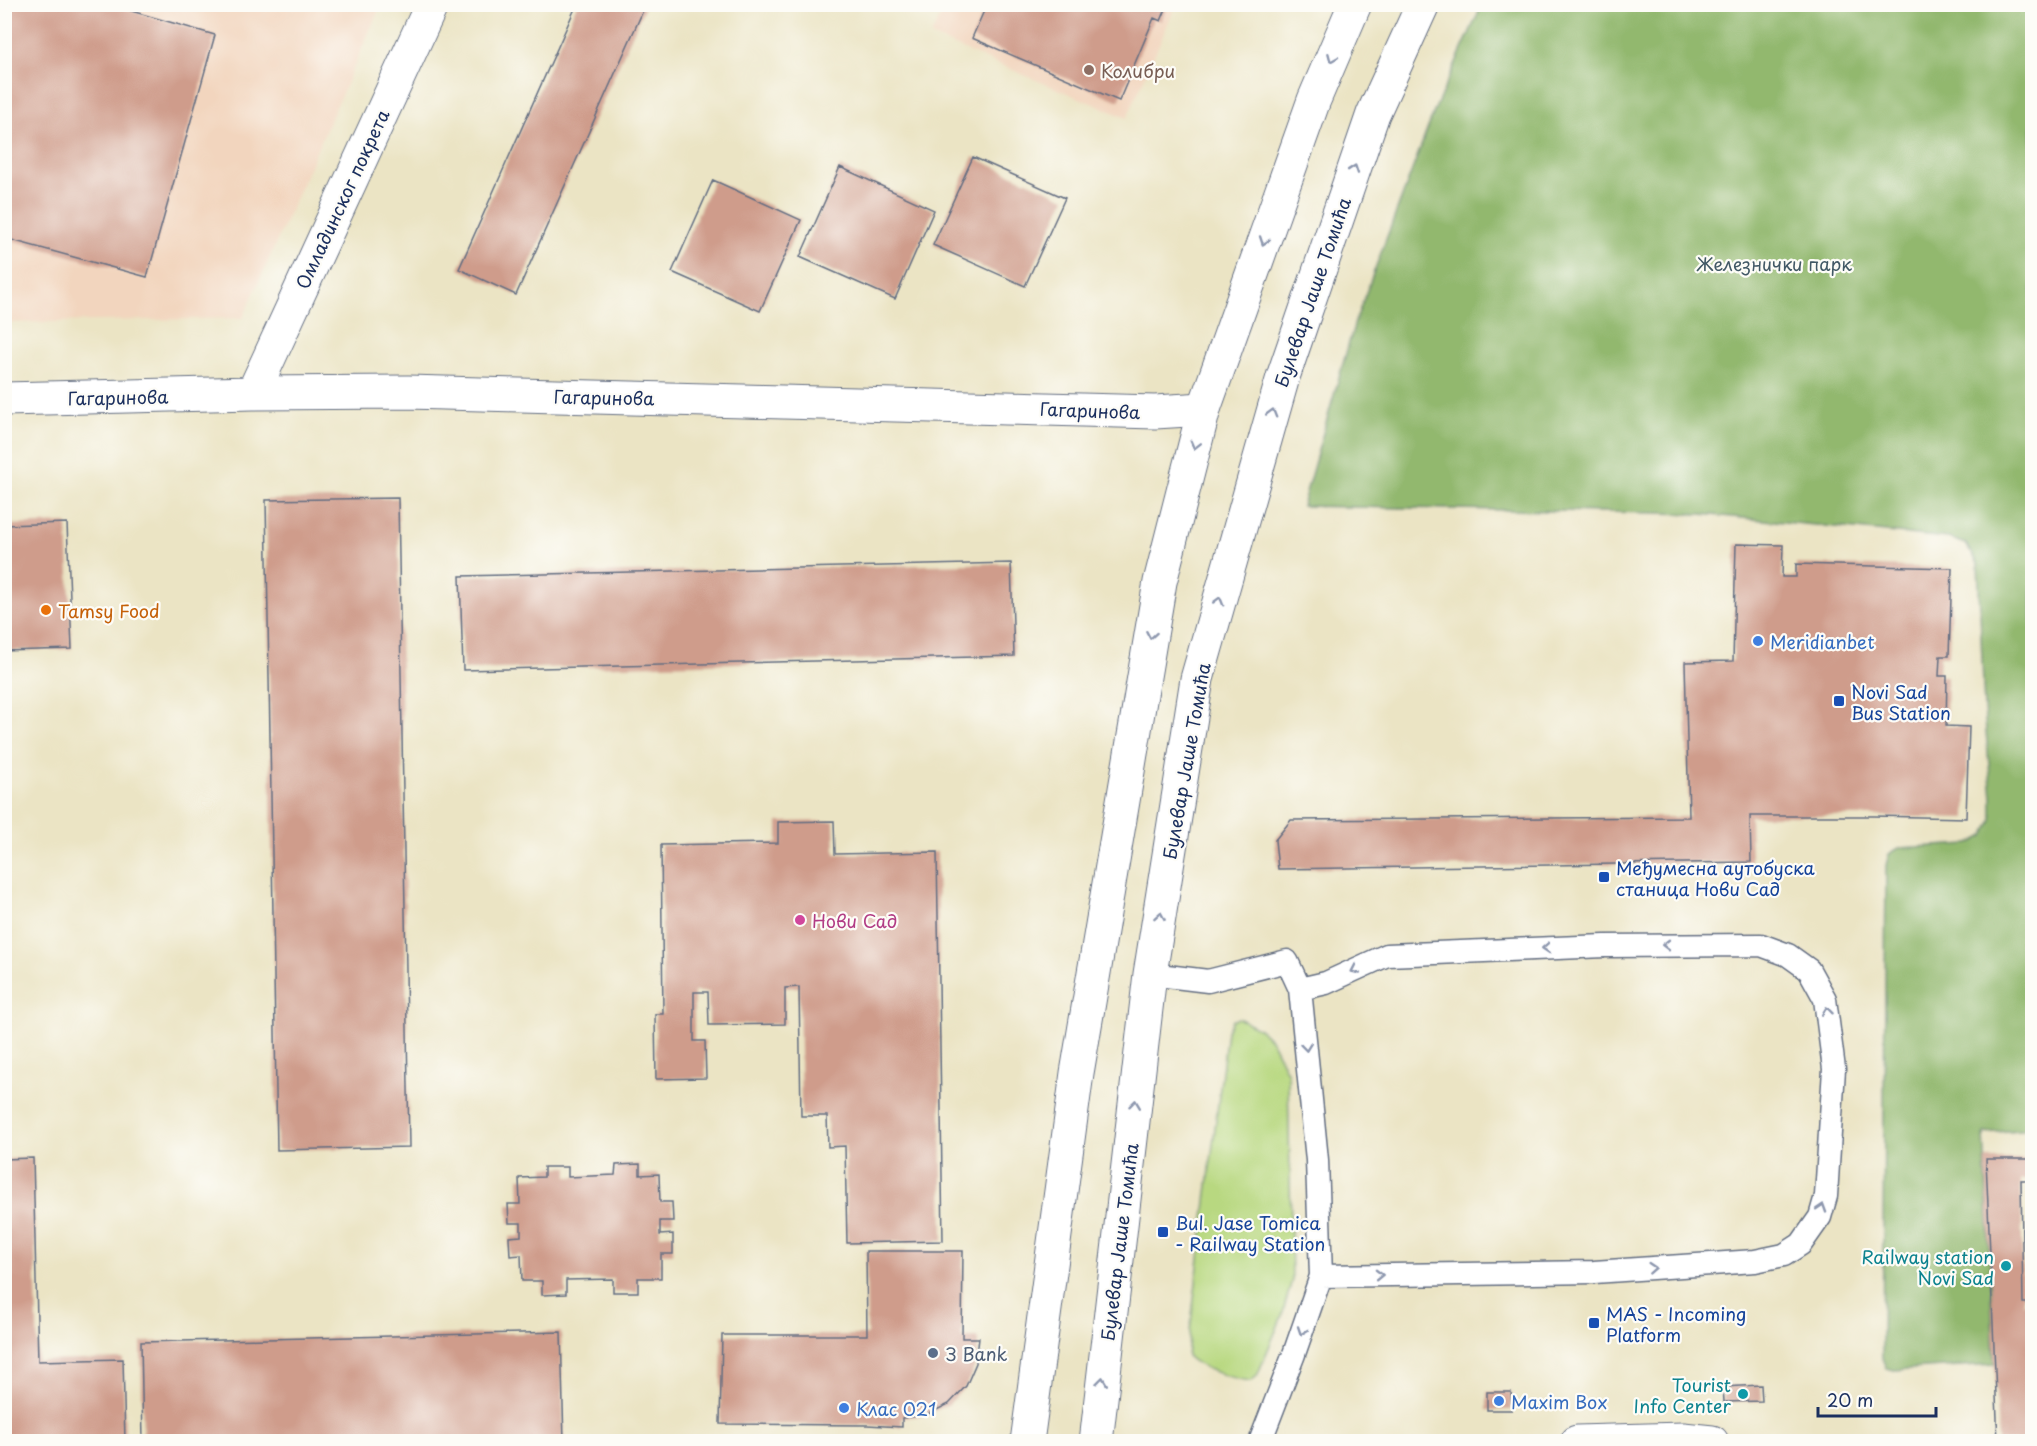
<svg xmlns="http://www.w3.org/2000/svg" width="2037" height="1446" font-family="'Playpen Sans',sans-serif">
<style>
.built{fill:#f2d5be}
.green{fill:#b8d880;stroke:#6a846f;stroke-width:1.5}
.forest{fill:#92b86e;stroke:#567466;stroke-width:1.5}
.building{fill:#cf9c8b}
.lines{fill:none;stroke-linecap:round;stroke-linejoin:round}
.lane-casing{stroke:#646e82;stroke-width:25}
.street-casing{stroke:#646e82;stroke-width:35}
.secondary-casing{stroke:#646e82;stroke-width:35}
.lane{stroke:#fff;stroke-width:22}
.street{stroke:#fff;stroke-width:33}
.secondary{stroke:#fff;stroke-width:33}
.oneway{stroke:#8d97ae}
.education-dot{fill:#8d6e63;stroke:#fdfcf7;stroke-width:2}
.food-dot{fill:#e8710a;stroke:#fdfcf7;stroke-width:2}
.shop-dot{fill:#3f7fe0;stroke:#fdfcf7;stroke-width:2}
.transit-dot{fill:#1a4fb4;stroke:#fdfcf7;stroke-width:2}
.hotel-dot{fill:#d1479c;stroke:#fdfcf7;stroke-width:2}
.culture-dot{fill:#0f9aa8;stroke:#fdfcf7;stroke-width:2}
.service-dot{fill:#5c6f8a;stroke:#fdfcf7;stroke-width:2}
.labels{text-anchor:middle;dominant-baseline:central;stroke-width:4.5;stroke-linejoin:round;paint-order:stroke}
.education-label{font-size:18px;fill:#785e54;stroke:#fdfcf7;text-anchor:start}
.street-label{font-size:18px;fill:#1b2f5e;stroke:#fdfcf7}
.park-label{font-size:18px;fill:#425966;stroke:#fdfcf7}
.food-label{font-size:18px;fill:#c56008;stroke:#fdfcf7;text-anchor:start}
.shop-label{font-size:18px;fill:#366cbe;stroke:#fdfcf7;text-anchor:start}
.transit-label{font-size:18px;fill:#164399;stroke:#fdfcf7;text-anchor:start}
.hotel-label{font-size:18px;fill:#b23c85;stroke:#fdfcf7;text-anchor:start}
.culture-label{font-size:18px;fill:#0d838f;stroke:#fdfcf7;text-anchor:end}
.service-label{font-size:18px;fill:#4e5e75;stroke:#fdfcf7;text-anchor:start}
</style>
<rect width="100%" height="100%" fill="#fdfcf7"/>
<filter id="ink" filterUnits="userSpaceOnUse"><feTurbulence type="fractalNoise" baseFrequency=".0167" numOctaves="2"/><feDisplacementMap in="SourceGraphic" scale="12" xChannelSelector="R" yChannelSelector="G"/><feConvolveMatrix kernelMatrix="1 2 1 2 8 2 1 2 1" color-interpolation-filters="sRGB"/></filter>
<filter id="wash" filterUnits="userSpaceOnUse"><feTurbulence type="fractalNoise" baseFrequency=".008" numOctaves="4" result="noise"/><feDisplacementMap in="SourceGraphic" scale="24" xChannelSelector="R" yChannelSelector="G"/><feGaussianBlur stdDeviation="1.35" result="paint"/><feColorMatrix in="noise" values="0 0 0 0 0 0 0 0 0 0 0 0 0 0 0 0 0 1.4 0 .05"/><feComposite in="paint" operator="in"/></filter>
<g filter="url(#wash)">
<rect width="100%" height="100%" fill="#ebe4c4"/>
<path class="built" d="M4 5H381L243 318 5 323Z
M945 5H1176L1127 118 931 36Z"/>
<path class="green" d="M1238 1018 1260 1029 1271 1040 1288 1074 1292 1280 1282 1316 1257 1376 1251 1381C1233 1379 1200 1369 1187 1356L1227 1031 1232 1021Z"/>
<path class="forest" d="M1482 5H2032V1129L1984 1133 1994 1364 1893 1370 1886 1368 1882 1358 1886 865 1889 854 1899 848 1969 844 1984 836 1992 820V798L1984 709 1978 563 1966 544 1948 538 1701 514 1302 506 1355 322 1435 109Z"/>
<g id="blocks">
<path class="building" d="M4 4H107L215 35 147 277 4 238Z
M577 4H646L516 295 459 269Z
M987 4H1168L1161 21 1154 18 1119 101 972 38Z
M973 157 1065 198 1025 286 933 245Z
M840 167 934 210 895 299 800 257Z
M713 180 801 220 760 311 672 272Z
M398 498 409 1147 277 1150 266 500Z
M67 523 72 649 4 651V525Z
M1736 544 1783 545 1782 577H1796V564L1952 568 1949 656H1940L1939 676H1947L1946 726 1969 727 1966 818 1874 816H1750L1751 862 1278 869 1275 840 1291 820 1689 817 1685 662 1733 661Z
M1011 563 1014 656 463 670 460 576Z
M834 821 835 854 937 852 943 1241 847 1243 845 1146 828 1147 827 1116H801L799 987 785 988V1024L709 1025 708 992H694V1041H705L706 1078 656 1079 655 1014H663L661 845 778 843V822Z
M33 1158 38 1361 123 1359 125 1442H4V1159Z
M1986 1159H2032V1180H2021L2023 1303H2032V1442H1998Z
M640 1164V1175L659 1174 660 1202H672L673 1221H660V1235L673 1234V1254H661V1278H638V1292H613V1279L566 1280V1294L542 1295V1281H522L521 1255 510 1256 509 1237 521 1236V1223H509L508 1204H520L519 1178 544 1177V1167H568V1177L615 1175 616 1165Z
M866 1251H963L962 1338H979L976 1363 966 1386 949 1404 926 1415 902 1418V1427L867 1425 720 1424 722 1335H867Z
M561 1332 564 1442H143L141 1342Z
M1761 1385 1762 1401 1724 1402 1723 1387Z
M1487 1392H1511L1512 1410H1487Z"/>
</g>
</g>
<g filter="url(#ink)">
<use href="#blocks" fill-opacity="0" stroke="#646e82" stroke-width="1.5"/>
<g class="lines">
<g class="lane-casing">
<path id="lane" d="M1150 974 1208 981 1287 961 1300 989 1317 1160 1321 1276 1294 1354 1260 1442
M1300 989 1326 983 1387 955 1605 946 1761 945 1788 955 1809 970 1825 999 1834 1069 1826 1196 1820 1217 1801 1244 1784 1255 1755 1261 1594 1272 1321 1276"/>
</g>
<g class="street-casing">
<path id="street" d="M253 393 432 4
M4 399 253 393 408 392 1155 412 1204 409
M1577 1442 1683 1439 1712 1442"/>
</g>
<g class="secondary-casing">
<path id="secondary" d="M1027 1442 1077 1073 1160 582 1204 409 1314 100 1355 4
M1096 1442 1150 974 1197 679 1283 377 1373 114 1423 4"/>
</g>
<use href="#lane" class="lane"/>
<use href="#street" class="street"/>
<use href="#secondary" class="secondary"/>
</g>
<defs><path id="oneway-chevron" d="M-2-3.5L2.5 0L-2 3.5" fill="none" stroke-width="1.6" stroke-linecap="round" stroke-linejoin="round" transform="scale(1.5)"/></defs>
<g class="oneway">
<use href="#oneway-chevron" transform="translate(1332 58) rotate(113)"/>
<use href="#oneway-chevron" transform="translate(1354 169) rotate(-71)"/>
<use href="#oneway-chevron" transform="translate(1264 241) rotate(109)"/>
<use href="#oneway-chevron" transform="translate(1272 413) rotate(-74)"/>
<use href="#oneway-chevron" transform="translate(1195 445) rotate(104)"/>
<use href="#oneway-chevron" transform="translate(1219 601) rotate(-74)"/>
<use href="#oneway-chevron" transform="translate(1151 635) rotate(100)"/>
<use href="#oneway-chevron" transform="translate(1160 916) rotate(-81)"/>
<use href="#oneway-chevron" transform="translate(1666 945) rotate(180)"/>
<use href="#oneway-chevron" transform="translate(1546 948) rotate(177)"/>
<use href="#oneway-chevron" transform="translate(1355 970) rotate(155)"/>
<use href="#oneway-chevron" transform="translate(1827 1011) rotate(-97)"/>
<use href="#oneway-chevron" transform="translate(1306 1047) rotate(84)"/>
<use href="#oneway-chevron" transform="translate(1135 1104) rotate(-83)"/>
<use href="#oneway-chevron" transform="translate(1822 1208) rotate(-72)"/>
<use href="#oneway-chevron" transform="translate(1652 1268) rotate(-4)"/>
<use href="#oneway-chevron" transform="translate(1379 1275) rotate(-1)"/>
<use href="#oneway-chevron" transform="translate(1302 1331) rotate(109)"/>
<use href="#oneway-chevron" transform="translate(1102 1381) rotate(-83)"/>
</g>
</g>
<circle class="education-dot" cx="1089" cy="70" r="6"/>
<circle class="food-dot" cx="46" cy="610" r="6"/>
<g class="shop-dot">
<circle cx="1758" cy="641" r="6"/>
<circle cx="1499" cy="1401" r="6"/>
<circle cx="844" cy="1408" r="6"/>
</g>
<g class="transit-dot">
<rect x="1833" y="695" width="12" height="12" rx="3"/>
<rect x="1598" y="871" width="12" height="12" rx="3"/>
<rect x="1157" y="1226" width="12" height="12" rx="3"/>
<rect x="1588" y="1317" width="12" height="12" rx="3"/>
</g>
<circle class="hotel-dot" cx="800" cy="920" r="6"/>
<g class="culture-dot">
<circle cx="2006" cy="1266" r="6"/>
<circle cx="1743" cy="1394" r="6"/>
</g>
<circle class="service-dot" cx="933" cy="1353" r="6"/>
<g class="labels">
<g class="education-label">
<text x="1101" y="70">Колибри</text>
</g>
<g class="street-label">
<text transform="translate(342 199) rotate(-65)">Омладинског покрета</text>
<text transform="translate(1312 292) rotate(-71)">Булевар Јаше Томића</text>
<text transform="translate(118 397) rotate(-1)">Гагаринова</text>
<text transform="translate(604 397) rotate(1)">Гагаринова</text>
<text transform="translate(1090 410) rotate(2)">Гагаринова</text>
<text transform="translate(1186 761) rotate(-80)">Булевар Јаше Томића</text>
<text transform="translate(1119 1242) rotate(-83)">Булевар Јаше Томића</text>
</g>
<g class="park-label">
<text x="1774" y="263">Железнички парк</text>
</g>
<g class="food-label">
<text x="58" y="610">Tamsy Food</text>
</g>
<g class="shop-label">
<text x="1770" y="641">Meridianbet</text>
<text x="1511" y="1401">Maxim Box</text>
<text x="856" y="1408">Клас 021</text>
</g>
<g class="transit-label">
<text x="1851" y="691">Novi Sad<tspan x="1851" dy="21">Bus Station</tspan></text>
<text x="1616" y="867">Међумесна аутобуска<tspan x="1616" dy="21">станица Нови Сад</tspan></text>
<text x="1175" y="1222">Bul. Jase Tomica<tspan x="1175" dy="21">- Railway Station</tspan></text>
<text x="1606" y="1313">MAS - Incoming<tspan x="1606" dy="21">Platform</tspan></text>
</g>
<g class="hotel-label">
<text x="812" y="920">Нови Сад</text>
</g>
<g class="culture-label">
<text x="1994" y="1256">Railway station<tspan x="1994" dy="21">Novi Sad</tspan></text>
<text x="1731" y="1384">Tourist<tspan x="1731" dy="21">Info Center</tspan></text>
</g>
<g class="service-label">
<text x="945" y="1353">3 Bank</text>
</g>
</g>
<rect width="2037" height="1446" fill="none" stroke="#fdfcf7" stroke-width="24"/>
<path d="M1818 1407v9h118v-9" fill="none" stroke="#1b2f5e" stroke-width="3"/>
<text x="1827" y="1407" font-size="18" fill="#1b2f5e" stroke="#fdfcf7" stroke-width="4.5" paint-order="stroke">20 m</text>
</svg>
